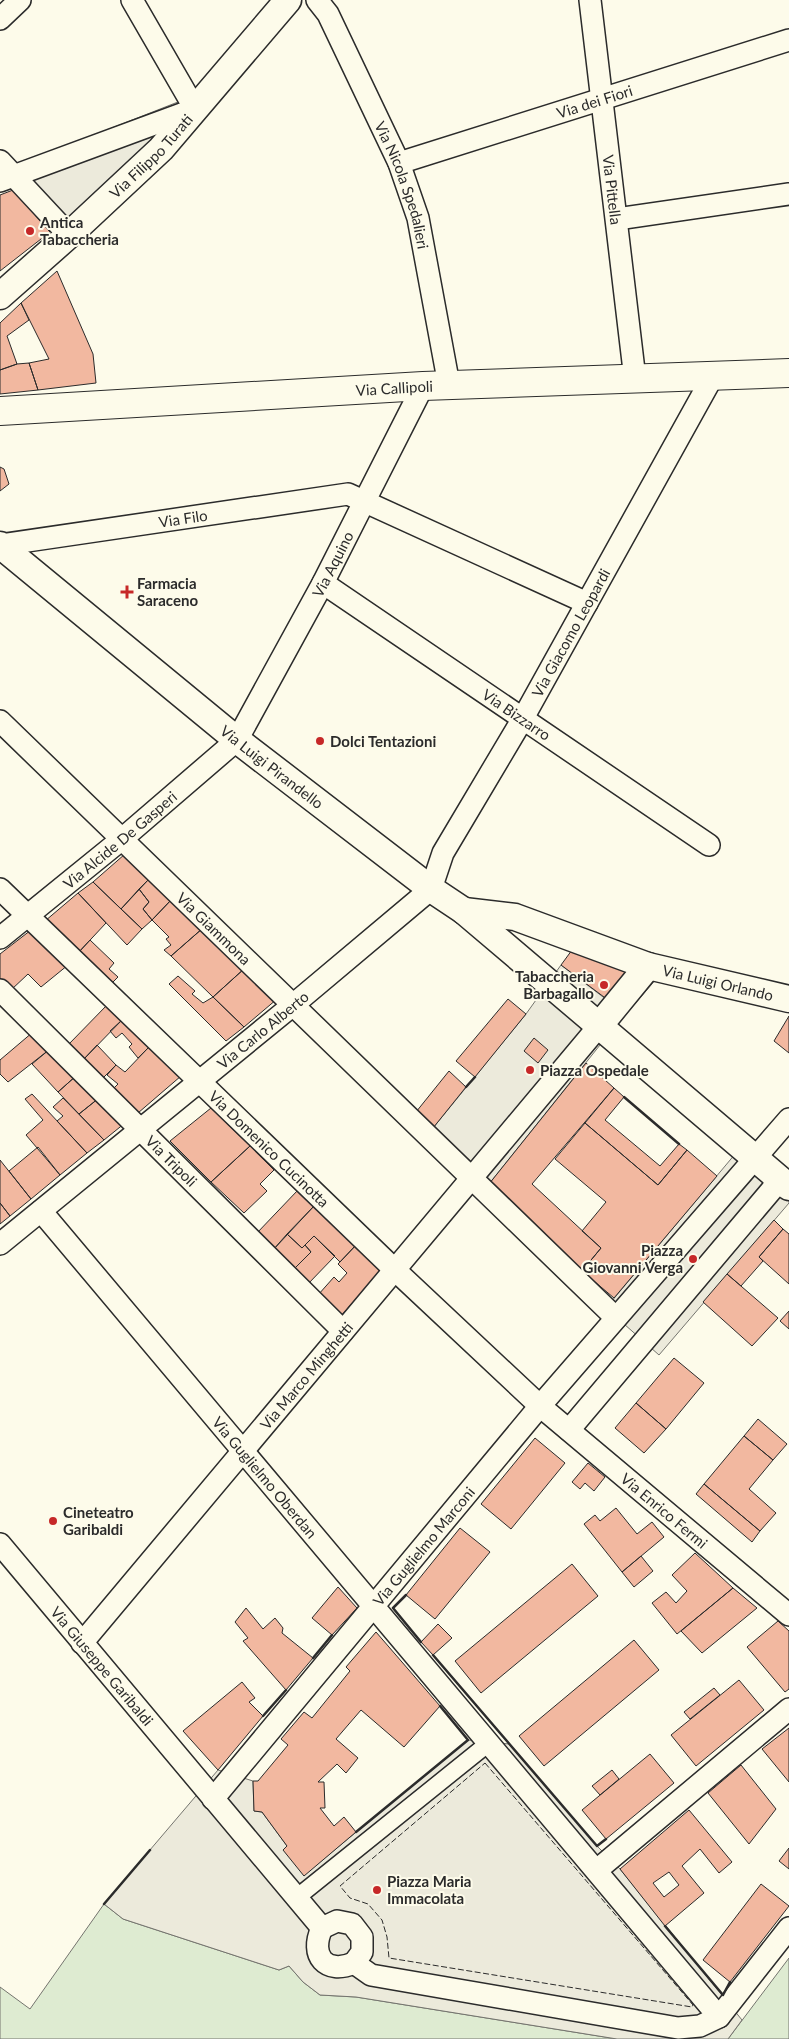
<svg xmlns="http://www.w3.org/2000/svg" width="789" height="2039" font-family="Lato,sans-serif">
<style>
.green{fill:#deebd1;stroke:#74746e}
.parking{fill:#eceadb;stroke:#74746e}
.building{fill:#f2b8a0;stroke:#2b2b2b;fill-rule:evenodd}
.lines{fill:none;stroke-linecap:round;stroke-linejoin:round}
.pedestrian-casing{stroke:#2b2b2b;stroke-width:19}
.minor-casing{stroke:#2b2b2b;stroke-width:24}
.tertiary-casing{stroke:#2b2b2b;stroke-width:29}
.primary-casing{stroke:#2b2b2b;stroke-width:30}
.pedestrian{stroke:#fdfbea;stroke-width:16}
.minor{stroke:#fdfbea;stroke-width:21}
.tertiary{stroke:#fdfbea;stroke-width:26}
.primary{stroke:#fdfbea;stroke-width:28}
.fence{stroke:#2b2b2b;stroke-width:1;stroke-dasharray:6 2.5;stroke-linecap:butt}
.wall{stroke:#2b2b2b;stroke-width:2.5}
.poi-dot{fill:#c62828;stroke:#fdfbea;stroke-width:2}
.labels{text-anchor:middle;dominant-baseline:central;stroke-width:4;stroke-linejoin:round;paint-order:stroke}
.street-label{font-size:15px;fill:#2b2b2b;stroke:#fdfbea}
.poi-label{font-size:15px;font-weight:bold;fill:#2b2b2b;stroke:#fdfbea;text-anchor:start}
</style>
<rect width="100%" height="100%" fill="#fdfbea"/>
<path class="green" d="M104 1904 123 1919 279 1970 289 1966 303 1982 320 1995 356 1997 617 2039H0V1987L30 2009Z
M789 1958V2039H728Z"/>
<path class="parking" d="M188 98 195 109 60 243 13 190 18 165Z
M561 965 607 1000 664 970 608 1035 489 1184 433 1128 526 1014Z
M741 1147 789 1187V1203L659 1355 606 1308Z
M468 1740 509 1744 597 1846 620 1869 742 2020 728 2039H617L356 1997 320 1995 303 1982 289 1966 279 1970 123 1919 104 1904 218 1770 253 1781 254 1811 262 1812 287 1846 304 1875Z"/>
<path class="building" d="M13 190 50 232 0 271V195Z
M57 271 93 354 96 383 38 390 29 363 49 359 21 303Z
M21 303 29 320 7 336 17 364 0 370V323Z
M29 363 38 390 0 394V370L17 364Z
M0 467 4 469 9 484 0 491Z
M125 854 150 878 121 909 93 882Z
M150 878 172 899 152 920 143 909 149 902 139 889Z
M93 882 142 929 127 945 78 893Z
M139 889 149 902 143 909 152 920 142 929 121 909Z
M78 893 106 923 78 953 45 921Z
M172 899 203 928 171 956 164 950 171 945 166 939 169 937 152 920Z
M203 928 245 968 213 997 171 956Z
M31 930 68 965 41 987 28 974 11 990 0 979V954Z
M90 940 114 963 109 969 118 977 111 984 78 953Z
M572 950 631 970 608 1000 561 965Z
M245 968 277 999 244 1027 213 997Z
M178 976 195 991 192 994 203 1003 213 997 244 1027 226 1041 169 984Z
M508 999 526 1014 475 1077 456 1061Z
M108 1004 123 1019 83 1060 68 1045Z
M789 1016V1053L774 1041Z
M123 1019 150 1046 138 1058 129 1047 132 1044 122 1033 116 1038 110 1031Z
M33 1032 50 1049 8 1082 0 1074V1060Z
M534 1038 548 1050 538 1063 524 1051Z
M97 1045 116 1065 102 1079 83 1060Z
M150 1046 181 1076 138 1113 113 1089 118 1084 107 1075 116 1065 125 1072Z
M50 1049 77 1075 58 1092 32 1064Z
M586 1063 614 1088 532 1184 601 1248 582 1271 489 1184Z
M449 1071 466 1087 433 1128 416 1112Z
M77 1075 99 1098 79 1114 58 1092Z
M614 1088 624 1097 605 1120 660 1166 679 1144 687 1150 658 1185 585 1123Z
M32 1094 87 1153 60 1175 26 1135 43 1120 25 1099Z
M63 1098 104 1140 87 1153 57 1121 63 1116 53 1107Z
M99 1098 125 1123 104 1140 79 1114Z
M211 1108 250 1146 211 1182 170 1141Z
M585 1123 658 1185 687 1150 717 1176 614 1298 582 1271 601 1248 582 1231 606 1202 555 1159Z
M250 1146 274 1170 260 1184 267 1191 244 1213 211 1182Z
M38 1147 60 1175 31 1199 9 1171Z
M0 1160 31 1199 10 1216 0 1203Z
M298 1190 315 1205 273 1250 256 1234Z
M0 1203 10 1216 0 1224Z
M315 1205 357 1244 340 1262 314 1236 302 1248 287 1234Z
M774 1220 783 1229 759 1257 763 1261 741 1286 727 1274Z
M783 1229 789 1234V1284L759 1257Z
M287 1234 302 1248 305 1245 311 1252 293 1270 273 1250Z
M314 1236 335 1256 307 1285 293 1270 311 1252 305 1245Z
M357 1244 383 1268 340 1317 318 1295 334 1277 339 1282 347 1273 338 1264Z
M727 1274 778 1318 752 1346 703 1302Z
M789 1311V1329L780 1321Z
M674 1358 704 1383 666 1429 636 1403Z
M636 1403 666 1429 644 1453 615 1428Z
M758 1419 787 1444 773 1460 744 1436Z
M744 1436 773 1460 749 1489 776 1513 760 1531 704 1484Z
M535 1438 565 1463 511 1529 481 1504Z
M588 1463 605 1477 594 1491 585 1483 580 1489 572 1482Z
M704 1484 760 1531 752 1542 696 1494Z
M616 1508 637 1534 652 1522 664 1537 622 1572 584 1524 595 1515 600 1521Z
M460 1528 490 1552 435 1619 406 1595Z
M695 1553 733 1588 677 1634 652 1603 666 1592 676 1603 687 1591 672 1575Z
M641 1556 653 1571 634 1587 622 1572Z
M572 1564 598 1596 481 1693 455 1661Z
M338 1587 357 1608 332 1635 312 1618Z
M733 1588 757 1608 702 1653 681 1631Z
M246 1608 263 1629 275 1618 283 1628 282 1633 313 1658 286 1690 243 1641 248 1638 235 1622Z
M778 1621 789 1631V1689L785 1692 747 1647Z
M438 1624 452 1638 433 1655 421 1642Z
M376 1632 440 1706 404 1747 361 1710 336 1739 358 1758 346 1773 337 1764 318 1782H324L325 1808H320L334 1826 344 1817 356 1832 304 1876 283 1850 287 1846 262 1812 254 1811 253 1781H258L288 1745 281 1739 304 1712 312 1718 350 1671 346 1667Z
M634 1640 659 1670 544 1766 519 1736Z
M739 1680 764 1710 696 1766 671 1735Z
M242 1682 255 1698 249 1702 263 1716 218 1770 183 1731Z
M714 1688 720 1695 690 1719 684 1712Z
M789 1728V1782L762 1749Z
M650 1754 674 1783 606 1839 582 1810Z
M741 1765 776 1809 749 1844 708 1793Z
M612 1770 619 1779 600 1795 592 1786Z
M689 1810 732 1862 719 1873 700 1849 682 1866 704 1893 665 1926 620 1869ZM669 1872 679 1885 664 1897 653 1883Z
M789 1848V1869L779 1861Z
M761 1884 789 1906 730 1982 703 1960Z"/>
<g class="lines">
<g class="pedestrian-casing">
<path id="pedestrian" d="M295 1899 490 1742"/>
</g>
<g class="minor-casing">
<g id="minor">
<path id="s1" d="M317 0 328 14 399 163 418 218 449 385"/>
<path id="s2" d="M590 0 635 379"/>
<path d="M0 19 20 0"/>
<path d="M0 161 69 235"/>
<path id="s3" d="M399 163 789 40"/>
<path d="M0 181 195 109 132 0"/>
<path d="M617 219 789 194"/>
<path id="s4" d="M0 545 348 494 587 603"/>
<path id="s5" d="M323 583 709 845"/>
<path id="s6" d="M0 721 616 1318"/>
<path id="s7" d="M0 889 395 1270 540 1406 789 1615"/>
<path id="s8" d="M0 938 122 839 237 740 323 583 423 386"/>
<path id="s9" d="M0 990 343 1331"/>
<path id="s10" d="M41 1211 719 2017"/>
<path id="s11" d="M0 1244 293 1005 431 889 443 853 522 720 713 376"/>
<path d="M569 1430 780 1180"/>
<path id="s12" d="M0 1544 322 1928 337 1921 352 1924 362 1937V1952L354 1963 371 1975 678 2028 700 2026 719 2017 789 1928"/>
<path id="s13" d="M82 1643 599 1026"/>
<path id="s14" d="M213 1799 540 1406 789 1119"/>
<path d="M597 1870 789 1709"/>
<path d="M322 1928C309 1956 326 1975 354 1963"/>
</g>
</g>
<g class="tertiary-casing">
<g id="tertiary">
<path id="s15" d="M0 296 69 235 161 149 288 0"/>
<path id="s16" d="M0 545 237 740 431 889 464 911 789 1187"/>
<path id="s17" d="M464 911 515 917 648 966 789 999"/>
<path d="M599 1026 648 966"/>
</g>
</g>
<g class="primary-casing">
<g id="primary">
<path id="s18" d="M0 411 423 386 789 373"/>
</g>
</g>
<use href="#pedestrian" class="pedestrian"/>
<use href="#minor" class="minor"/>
<use href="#tertiary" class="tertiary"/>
<use href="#primary" class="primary"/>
<path class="fence" d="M485 1763 693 2005 692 2007 389 1958 387 1937 382 1920 368 1904 350 1898 340 1886Z"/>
<path class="wall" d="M466 1087 475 1077
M624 1097 679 1144
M406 1595 393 1608 421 1642
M433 1655 597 1846 606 1839
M313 1658 332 1635
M263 1716 286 1690
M356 1832 468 1740 440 1706
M104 1904 150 1850
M665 1926 723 1995 730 1982"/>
</g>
<g class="poi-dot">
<circle cx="30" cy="231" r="5"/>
<path d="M124.5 584.5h5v5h5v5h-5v5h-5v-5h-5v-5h5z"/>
<circle cx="320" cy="741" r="5"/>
<circle cx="604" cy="985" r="5"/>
<circle cx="530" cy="1070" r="5"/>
<circle cx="693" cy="1259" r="5"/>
<circle cx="53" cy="1521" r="5"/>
<circle cx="377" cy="1890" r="5"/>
</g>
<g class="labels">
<g class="street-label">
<text stroke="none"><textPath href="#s3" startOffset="205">Via dei Fiori</textPath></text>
<text stroke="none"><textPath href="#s15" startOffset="206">Via Filippo Turati</textPath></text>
<text stroke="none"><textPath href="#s1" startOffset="205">Via Nicola Spedalieri</textPath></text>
<text stroke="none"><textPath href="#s2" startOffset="191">Via Pittella</textPath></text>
<text stroke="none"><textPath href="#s18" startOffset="395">Via Callipoli</textPath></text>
<text stroke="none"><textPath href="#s4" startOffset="185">Via Filo</textPath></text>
<text stroke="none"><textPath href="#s8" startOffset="509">Via Aquino</textPath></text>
<text stroke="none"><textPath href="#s11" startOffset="851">Via Giacomo Leopardi</textPath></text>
<text stroke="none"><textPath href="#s5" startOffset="234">Via Bizzarro</textPath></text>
<text stroke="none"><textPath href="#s16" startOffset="351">Via Luigi Pirandello</textPath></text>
<text stroke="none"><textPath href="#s8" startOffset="155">Via Alcide De Gasperi</textPath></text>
<text stroke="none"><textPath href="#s6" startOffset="298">Via Giammona</textPath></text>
<text stroke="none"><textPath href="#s17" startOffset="265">Via Luigi Orlando</textPath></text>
<text stroke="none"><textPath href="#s11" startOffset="339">Via Carlo Alberto</textPath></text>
<text stroke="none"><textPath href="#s7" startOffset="374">Via Domenico Cucinotta</textPath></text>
<text stroke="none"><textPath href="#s9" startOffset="242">Via Tripoli</textPath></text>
<text stroke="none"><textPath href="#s13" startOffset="349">Via Marco Minghetti</textPath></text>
<text stroke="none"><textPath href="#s10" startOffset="348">Via Guglielmo Oberdan</textPath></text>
<text stroke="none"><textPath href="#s7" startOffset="910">Via Enrico Fermi</textPath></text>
<text stroke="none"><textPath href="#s14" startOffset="329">Via Guglielmo Marconi</textPath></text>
<text stroke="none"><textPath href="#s12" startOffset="159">Via Giuseppe Garibaldi</textPath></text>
</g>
<g class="poi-label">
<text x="40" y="222">Antica<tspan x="40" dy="17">Tabaccheria</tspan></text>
<text x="137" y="583">Farmacia<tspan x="137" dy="17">Saraceno</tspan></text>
<text x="330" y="741">Dolci Tentazioni</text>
<text x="594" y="976" text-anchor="end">Tabaccheria<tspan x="594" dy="17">Barbagallo</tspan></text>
<text x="540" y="1070">Piazza Ospedale</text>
<text x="683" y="1250" text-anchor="end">Piazza<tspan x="683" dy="17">Giovanni Verga</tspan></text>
<text x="63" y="1512">Cineteatro<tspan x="63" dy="17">Garibaldi</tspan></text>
<text x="387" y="1881">Piazza Maria<tspan x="387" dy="17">Immacolata</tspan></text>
</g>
</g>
</svg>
